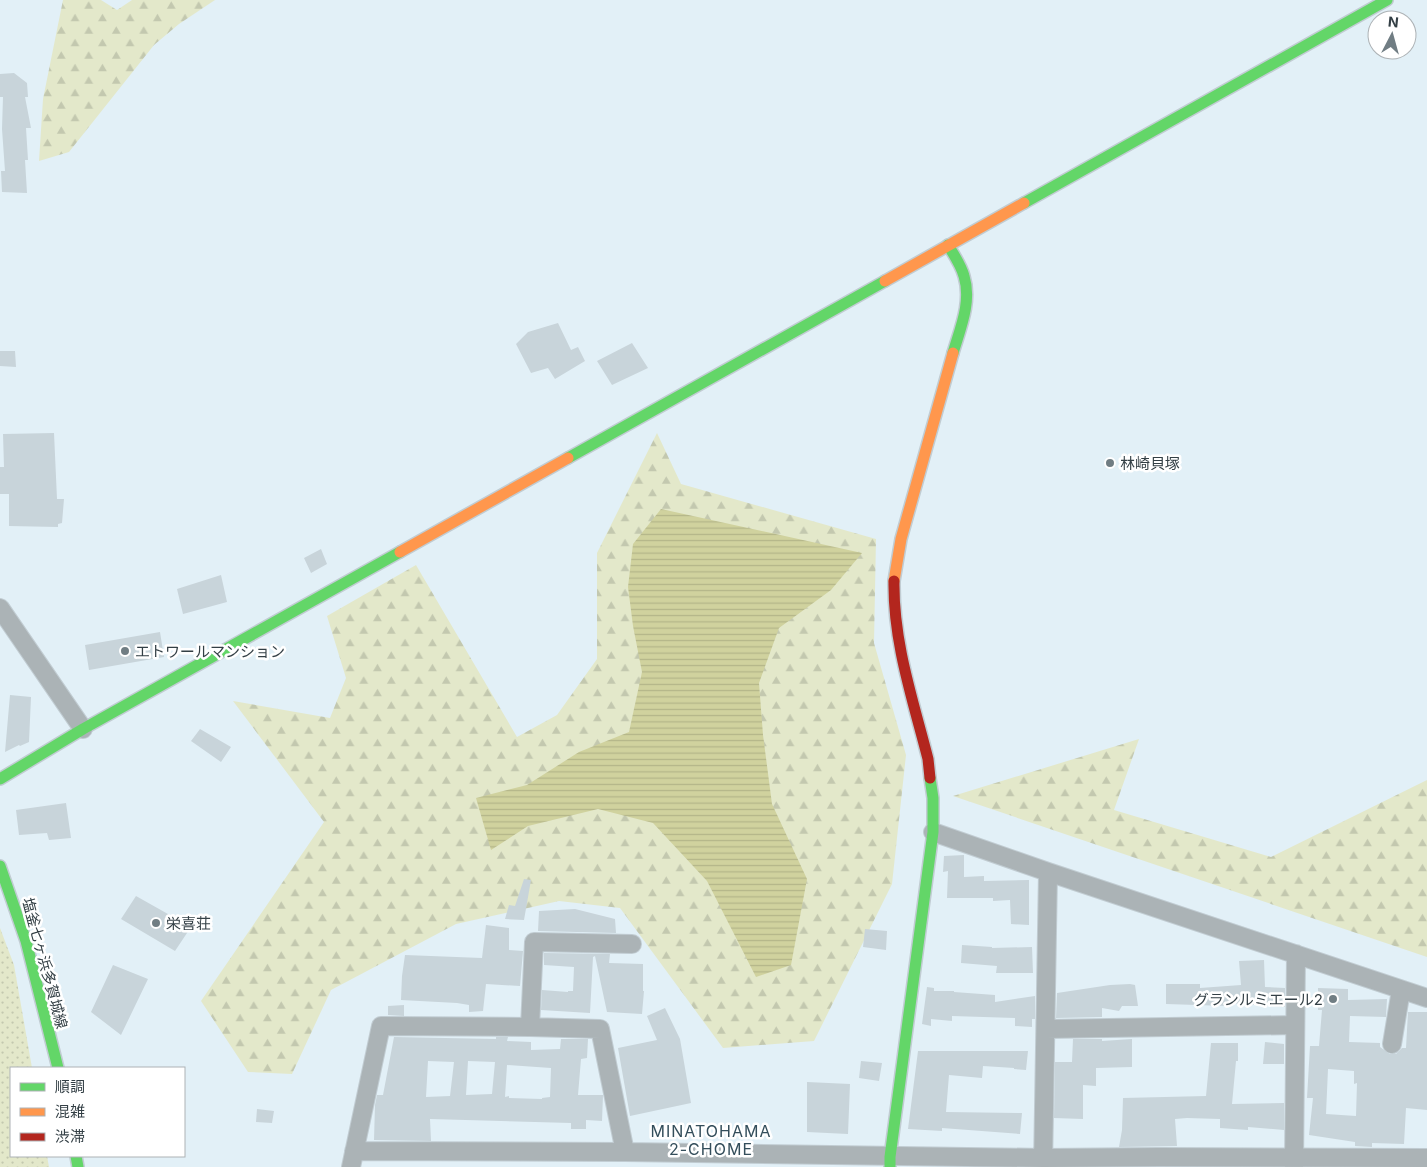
<svg xmlns="http://www.w3.org/2000/svg" width="1427" height="1167" font-family="Inter,'Noto Sans JP',sans-serif">
<style>
.forest{fill:url(#forest-firs)}
.park{fill:url(#park-dots)}
.water{fill:url(#water-rules)}
.building{fill:#c8d4da;fill-rule:evenodd}
.lines{fill:none;stroke-linecap:round;stroke-linejoin:round}
.street-casing{stroke:#c1ccd2;stroke-width:20}
.fast-casing{stroke:#c1ccd2;stroke-width:14}
.slow-casing{stroke:#c1ccd2;stroke-width:14}
.jam-casing{stroke:#c1ccd2;stroke-width:14}
.street{stroke:#abb3b6;stroke-width:18}
.fast{stroke:#63d668;stroke-width:11}
.slow{stroke:#ff974d;stroke-width:11}
.jam{stroke:#b3261e;stroke-width:11}
.poi-dot{fill:#707d83;stroke:#fff;stroke-width:2}
.labels{text-anchor:middle;dominant-baseline:central;stroke-width:5;stroke-linejoin:round;paint-order:stroke}
.poi-label{font-size:15px;fill:#333f45;stroke:#fff;text-anchor:start}
.street-label{font-size:15px;fill:#333f45;stroke:#fff}
.neighbourhood-label{font-size:16px;letter-spacing:1px;fill:#344e5b;stroke:#fff}
</style>
<defs>
<pattern id="forest-firs" width="22" height="20" patternUnits="userSpaceOnUse" patternTransform="scale(1.25)"><rect width="22" height="20" fill="#e3e8ca"/><path d="M5 1l3.5 6h-7zM16 11l3.5 6h-7z" fill="#c3c8af"/></pattern>
<pattern id="park-dots" width="8" height="8" patternUnits="userSpaceOnUse" patternTransform="scale(1.25)"><rect width="8" height="8" fill="#e3e8ca"/><path d="M2 2h.1M6 6h.1" fill="none" stroke="#c3c8af" stroke-width="1.8" stroke-linecap="round"/></pattern>
<pattern id="water-rules" width="6" height="5" patternUnits="userSpaceOnUse" patternTransform="scale(1.25)"><rect width="6" height="5" fill="#d0d29e"/><path d="M0 2.5h6" fill="none" stroke="#b3b589"/></pattern>
</defs>
<rect width="100%" height="100%" fill="#e2f0f7"/>
<path class="forest" d="M63 0H101L117 10 132 0H215L179 24 154 45 69 152 39 161 43 99Z
M657 433 681 484 876 539 874 643 906 755 892 884 814 1041 723 1048 620 908 559 901 456 924 331 990 292 1074 248 1072 201 1001 324 822 233 701 330 718 346 678 327 616 416 565 517 737 557 715 597 659V553Z
M1139 739 1114 810 1271 857 1427 780V957L953 796Z"/>
<path class="park" d="M0 928 14 965 32 1068H11V1156H47L49 1167H0Z"/>
<path class="water" d="M661 509 862 553 831 590 779 628 759 683 763 735 772 804 807 879 791 965 756 977 707 881 653 823 598 809 528 826 491 850 476 798 527 785 579 752 629 732 642 672 633 626 628 587 633 544Z"/>
<path class="building" d="M14 73 27 83 28 97H25L31 128H26L28 160H25L27 193 2 192 1 171H5L2 129 3 97H0V74Z
M558 323 571 350 578 347 585 361 555 379 548 368 531 373 516 344 528 332Z
M632 343 648 368 612 385 597 361Z
M0 351H15L16 367 0 366Z
M54 433 57 499H64L62 523 58 524V527L9 526V494H0V467H4L3 434Z
M321 549 327 564 311 573 304 558Z
M221 575 227 602 183 614 177 589Z
M160 632 164 657 89 670 85 645Z
M10 695 31 697 29 742 20 746 19 745 5 752Z
M200 729 231 747 221 762 191 741Z
M66 803 71 838 49 840 47 833 19 835 16 810Z
M964 855V877L984 876V881L1029 880V925L1011 924 1010 900 993 901V898H947L948 871 943 872 944 856Z
M524 879 531 880 524 920 505 919 509 905 515 906Z
M136 896 191 927 175 951 121 919Z
M575 909 615 919 616 933 538 931 539 911Z
M486 925 509 928V950L523 951 520 986 486 984 483 1011 469 1012V1005L457 1003 401 1000 402 976 405 955 482 958Z
M865 929 887 931 886 950 863 947Z
M962 945 992 947V948L1032 947 1033 973H996L997 966 961 963Z
M544 953 610 954 609 963 643 964V991H644L642 1014 607 1012 595 956 593 957 590 1013 541 1010 542 990 568 992V991H573L574 967 544 965Z
M1264 960 1265 987 1285 988V1007L1227 1003V1006L1166 1004V984H1200V988L1241 985 1239 961Z
M113 965 148 979 121 1035 91 1012Z
M1130 984 1135 985 1138 1006H1122L1119 1011 1102 1008V1017L1056 1018 1057 993 1110 985Z
M927 987 934 988V991H954V992L995 995V1002L1035 996V1019H1032V1027L1015 1026V1018L952 1016V1021L931 1019V1026L922 1024Z
M1318 988 1348 989V1000L1387 999 1386 1017 1350 1016 1349 1042 1380 1043V1047L1390 1054H1396L1402 1048H1406L1408 1012H1427V1110L1406 1108 1404 1144 1372 1143V1147L1355 1146V1142L1309 1135 1313 1098H1307L1310 1046H1319L1322 1010H1318ZM1328 1069 1354 1071V1084L1357 1083 1356 1116 1326 1114Z
M404 1005V1016L388 1015V1006Z
M665 1008 680 1039 691 1103 630 1116 618 1048 657 1040 647 1016Z
M394 1037 496 1039V1037H508L507 1041 531 1042V1050L560 1049 561 1039H588L587 1058 581 1059 578 1095H603L602 1121 586 1120V1129H571V1123L430 1119 431 1141 374 1140 375 1105 377 1095H383ZM428 1061 454 1062 450 1096 426 1097ZM468 1061 495 1062 492 1094 466 1095ZM507 1065 551 1068 550 1097 542 1098V1099L509 1098V1096L505 1097Z
M1073 1039H1102V1041L1132 1039V1067L1096 1068V1086L1083 1085V1119L1054 1118 1055 1062H1072Z
M1265 1042 1284 1044V1064H1263Z
M1211 1043H1238V1061H1236L1232 1104 1284 1103V1130L1248 1127V1130L1220 1128V1119L1187 1118 1175 1119 1177 1146 1119 1147 1122 1130 1123 1098 1206 1096Z
M918 1051H1028L1026 1070 1014 1069V1068L983 1066 982 1078 949 1075 946 1112 1022 1113 1020 1134 942 1128V1131L908 1129Z
M861 1061 882 1063 879 1081 859 1078Z
M807 1082 850 1084 848 1134 807 1132Z
M257 1109 274 1111 272 1123 256 1122Z"/>
<g class="lines">
<g class="street-casing">
<path id="street" d="M0 608 83 729
M933 832 1048 872 1427 998
M530 1027 534 942 632 944
M1046 1029 1295 1025
M1392 1044 1401 990
M354 1151 625 1152 1044 1158 1159 1157 1427 1158
M351 1167 381 1026 530 1027 600 1029 625 1152
M1043 1167 1048 872
M1294 1167 1296 954"/>
</g>
<g class="fast-casing">
<path id="fast" d="M1024 203 1387 0
M948 245C954 255 961 265 964 276 972 302 960 329 953 353
M568 458 885 281
M0 779 83 729 400 552
M0 866 26 941 58 1068
M76 1156 78 1167
M890 1167V1157L933 832V798L930 778"/>
</g>
<g class="slow-casing">
<path id="slow" d="M885 281 1024 203
M400 552 568 458
M894 581 901 539 953 353"/>
</g>
<g class="jam-casing">
<path id="jam" d="M894 581C893 642 913 700 928 759L930 778"/>
</g>
<use href="#street" class="street"/>
<use href="#fast" class="fast"/>
<use href="#slow" class="slow"/>
<use href="#jam" class="jam"/>
</g>
<g class="poi-dot">
<circle cx="1110" cy="463" r="5"/>
<circle cx="125" cy="651" r="5"/>
<circle cx="156" cy="923" r="5"/>
<circle cx="1333" cy="999" r="5"/>
</g>
<g class="labels">
<g class="poi-label">
<text x="1120" y="463">林崎貝塚</text>
<text x="135" y="651">エトワールマンション</text>
<text x="166" y="923">栄喜荘</text>
<text x="1323" y="999" text-anchor="end">グランルミエール2</text>
</g>
<g class="street-label">
<text transform="translate(45 963) rotate(75)">塩釜七ヶ浜多賀城線</text>
</g>
<g class="neighbourhood-label">
<text x="711" y="1131">MINATOHAMA<tspan x="711" dy="18">2-CHOME</tspan></text>
</g>
</g>
<rect x="10" y="1067" width="175" height="90" fill="#ffffff" stroke="#adb2b5"/>
<rect x="20" y="1083" width="25" height="8" fill="#63d668" stroke="#adb2b5"/>
<text x="55" y="1092" font-size="15" fill="#333f45">順調</text>
<rect x="20" y="1108" width="25" height="8" fill="#ff974d" stroke="#adb2b5"/>
<text x="55" y="1117" font-size="15" fill="#333f45">混雑</text>
<rect x="20" y="1133" width="25" height="8" fill="#b3261e" stroke="#adb2b5"/>
<text x="55" y="1142" font-size="15" fill="#333f45">渋滞</text>
<g transform="translate(1392 35) rotate(6)"><circle r="24" fill="#ffffff" stroke="#adb2b5"/>
<path d="M0-4L9 19L0 12L-9 19Z" fill="#707d83"/>
<text y="-8" font-size="14" font-weight="bold" text-anchor="middle" fill="#333f45">N</text>
</g>
</svg>
